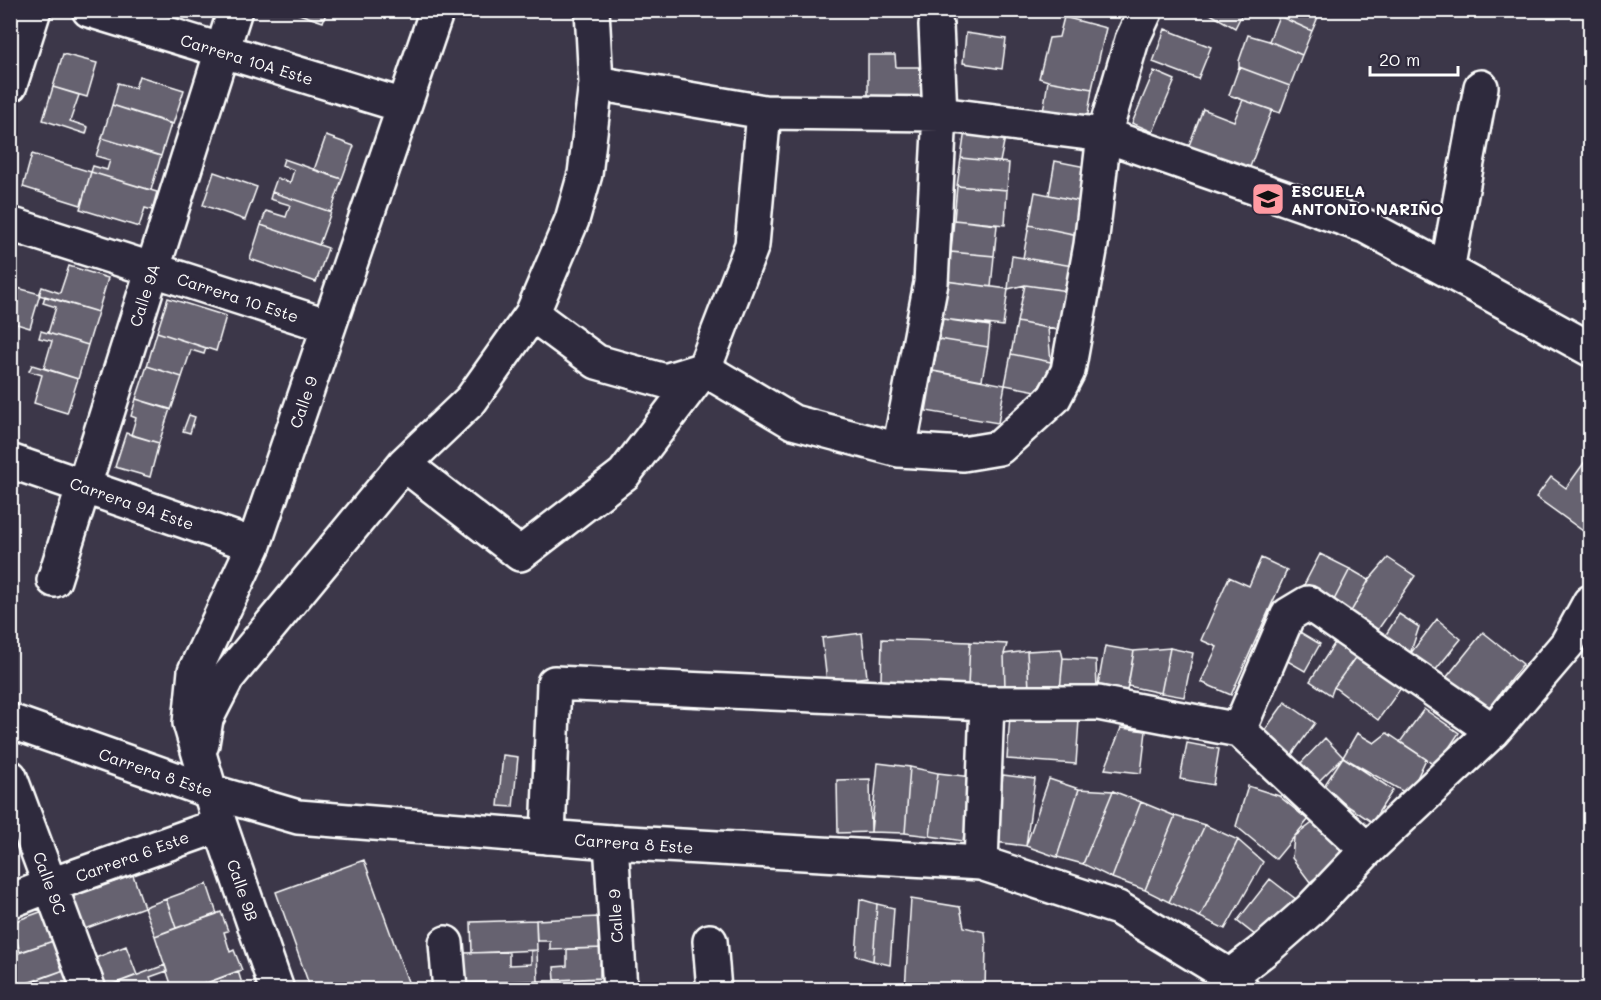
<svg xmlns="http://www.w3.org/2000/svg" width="1601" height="1000" font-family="Mali,sans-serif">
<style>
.building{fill:#666270;stroke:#fff;stroke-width:1.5}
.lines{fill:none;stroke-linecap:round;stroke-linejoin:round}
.minor-casing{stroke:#fff;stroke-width:38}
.major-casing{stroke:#fff;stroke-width:38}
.minor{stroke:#2f2a3d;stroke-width:33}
.major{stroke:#2f2a3d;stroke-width:33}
.labels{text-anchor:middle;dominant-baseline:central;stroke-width:4.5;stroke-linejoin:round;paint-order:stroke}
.street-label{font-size:16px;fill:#fff;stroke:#2f2a3d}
.poi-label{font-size:16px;font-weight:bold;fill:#fff;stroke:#2f2a3d;text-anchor:start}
</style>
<rect width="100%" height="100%" fill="#3c3749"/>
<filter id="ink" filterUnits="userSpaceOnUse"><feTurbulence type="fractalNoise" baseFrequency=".0167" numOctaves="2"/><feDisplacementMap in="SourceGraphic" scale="12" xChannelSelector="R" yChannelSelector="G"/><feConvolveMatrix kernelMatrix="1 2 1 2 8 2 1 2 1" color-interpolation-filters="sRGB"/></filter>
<g filter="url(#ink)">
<path class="building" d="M287 10H327L323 22Z
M1203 10H1244L1235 28Z
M1282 10H1321L1312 31 1279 16Z
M1279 16 1312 31 1302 55 1269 41Z
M1064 17 1106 28 1092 89 1048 81 1039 78 1049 38 1059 37Z
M1165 29 1211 47 1198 79 1153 62Z
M966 33 1006 39 1002 69 963 63Z
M1248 35 1269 41 1302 55 1290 86 1239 67V61Z
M63 54 97 63 87 97 53 87Z
M868 55H895L896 67H921V97H868Z
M1239 67 1290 86 1280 113 1229 95Z
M1154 71 1175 80 1153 132 1132 123Z
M139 76 184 90 173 124 112 105 118 83 135 88Z
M1048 81 1092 89 1087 120 1043 112Z
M53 87 79 95 70 121 88 127 86 134 43 120Z
M1243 100 1272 110 1248 172 1188 148 1203 109 1234 121Z
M112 105 171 124 161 156 102 138Z
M965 130 1005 137 1000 162 961 158Z
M326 136 354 146 342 179 314 170Z
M102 138 161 156 151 190 91 172 93 166 107 170 110 160 96 156Z
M32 154 91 172 81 205 23 187Z
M961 158 1009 163 1007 190 957 186Z
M284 159 342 179 331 212 272 192 277 178 290 183 294 170 282 165Z
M1055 161 1091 168 1084 202 1049 195Z
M91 172 157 192 152 210 145 208 139 227 80 209Z
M214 172 257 187 245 220 203 205Z
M957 186 1007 190 1005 225 954 220Z
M272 192 331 212 319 245 261 225 266 211 286 217 290 205 270 199Z
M1035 192 1084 202 1078 235 1029 225Z
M954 220 997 225 994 256 951 252Z
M261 225 328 248 316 282 250 259Z
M1029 225 1078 235 1073 266 1023 258Z
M951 252 994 256 991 287 946 281Z
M1012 256 1073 266 1068 291 1025 285 1008 289Z
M69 266 108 278 98 312 39 295 42 287 60 293Z
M946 281 1008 289 1003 326 943 319Z
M1025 285 1068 291 1063 331 1017 322Z
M10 286 40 294 30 328 10 322Z
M45 296 98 312 88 345 48 333 56 307 43 303Z
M168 298 226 316 216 351 157 332Z
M943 319 990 326 988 347 939 339Z
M1017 322 1048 328 1051 362 1011 354Z
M41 331 88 345 78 379 44 368 52 341 39 338Z
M157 332 206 348 204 354 191 350 182 377 147 366Z
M939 339 988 347 982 380 933 371Z
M1011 354 1051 362 1049 372 1036 391 1005 385Z
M32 365 78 379 67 413 34 403 42 375 29 371Z
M147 366 182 377 171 410 136 399Z
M933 371 1005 385 998 423 926 411Z
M136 399 170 409 159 443 131 435 136 418 131 416Z
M189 415 195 417 190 433 183 431Z
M126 433 159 443 150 477 115 467Z
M1589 456 1590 457V536L1536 497 1551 477 1566 488Z
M1320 554 1350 569 1334 600 1304 585Z
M1261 558 1287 570 1231 695 1201 682 1217 647 1201 640 1229 577 1249 586Z
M1388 558 1415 576 1375 634 1349 615 1369 580Z
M1350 569 1369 580 1349 615 1334 600Z
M1399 614 1419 627 1410 654 1385 636Z
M1437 619 1461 639 1434 672 1410 654Z
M1298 631 1320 644 1305 671 1284 659Z
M1483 632 1523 664 1486 711 1446 678Z
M862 633 867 677 827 682 822 638Z
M882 639 970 642 968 686 881 682Z
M1336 641 1357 655 1334 687 1331 695 1310 681Z
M970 642 1007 644 1004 654 1005 688 968 686Z
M1105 646 1134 651 1126 696 1097 691Z
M1170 648 1193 653 1184 697 1161 693Z
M1170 648 1161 693 1128 686 1134 651Z
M1061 649 1063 658 1060 690 1029 689 1027 651Z
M1027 651 1029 689 1005 688 1004 654Z
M1357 655 1401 688 1378 720 1334 687Z
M1063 658 1096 660 1097 691 1060 690Z
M1285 702 1315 723 1291 756 1262 734Z
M1424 709 1459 733 1436 767 1426 759 1400 742Z
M1010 715 1079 720 1076 764 1007 759Z
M1121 728 1146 731 1141 773 1105 769Z
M1357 733 1374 743 1387 733 1426 759 1409 795 1343 757Z
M1325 738 1343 757 1318 782 1300 764Z
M1187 743 1219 749 1213 785 1180 779Z
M503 755 518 757 513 807 498 806Z
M1343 757 1393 790 1372 822 1322 789Z
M878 763 910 767 905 833 871 832Z
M910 767 938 773 930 836 905 833Z
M938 773 972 777 963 841 930 836Z
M1003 775 1035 779 1026 846 995 842Z
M870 779 871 832 838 833 837 780Z
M1049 779 1079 789 1057 857 1026 846Z
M1248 786 1279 796 1308 820 1276 859 1236 826Z
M1079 789 1113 791 1083 864 1057 857Z
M1113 791 1141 802 1112 878 1083 864Z
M1141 802 1175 816 1145 890 1112 878Z
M1175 816 1205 825 1169 902 1145 890Z
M1319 818 1346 855 1310 882 1292 858 1294 837Z
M1205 825 1238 840 1200 917 1169 902Z
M1238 840 1263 862 1225 929 1200 917Z
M364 860 411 990H311L276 892Z
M133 875 144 907 79 931 67 898Z
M1270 879 1310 910 1269 946 1237 921Z
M207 884 217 914 176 928 166 899Z
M166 899 176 928 155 936 144 907Z
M860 899 877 904 873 961 856 956Z
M911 899 960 907 964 927 985 932 986 944 985 990 905 989Z
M877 904 894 908 890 965 873 961Z
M43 911 53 941 20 952 17 942 10 945V923Z
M221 912 228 931 224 932 230 952 234 950 242 970 188 990H173L155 936Z
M598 917 599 931 603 930V948L550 950V941H537L536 920Z
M536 920 537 950 472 953 471 922Z
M53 941 64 970 10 989V956Z
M126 946 137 975 103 988 93 959Z
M603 948 604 963H600V978L555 980 554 967 567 966V949Z
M537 950 538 981 464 983 463 953 509 952V965L531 964V951Z
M165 965 167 971 150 977 152 982 141 986 143 990H104L103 988Z
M64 970 71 990H10Z
M238 971 244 990H188Z
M605 978V990H539L538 981Z
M538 981V987H523V990H464V983Z"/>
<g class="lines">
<g class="minor-casing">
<path id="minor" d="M89 10 404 106
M596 83 764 112 940 114 1104 135 1365 226 1447 270 1590 349
M10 85 34 10
M10 224 329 326
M1447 270 1481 87
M532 314 597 362 665 381 704 369 793 422 899 450 963 454 999 448 1054 398 1068 371 1091 245 1104 135 1132 40 1146 10
M899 450 931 283 940 114 936 25
M10 461 254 545
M404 464 520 554 624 474 704 369 752 245 764 112
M54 580 235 10
M1239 730 1288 615 1308 603 1493 731
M202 744 206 719 227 678 404 464 471 400 532 314 572 220 585 174 596 83 592 10
M10 777 89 990
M548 837 554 683 987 703H1098L1239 730 1367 850
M611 842 620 990
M981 863 987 703
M10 901 51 885 220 825
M710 941 714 990
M446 943 450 990
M1230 976 1269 946 1310 910 1367 850 1493 731 1567 644 1590 602
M277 990 220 825 190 723 195 671 254 545 437 10"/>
</g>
<g class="major-casing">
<path id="major" d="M10 721 209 791 298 817 611 842 981 863 1118 908 1230 976 1242 990"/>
</g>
<use href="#minor" class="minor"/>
<use href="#major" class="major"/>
</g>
</g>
<defs>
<g id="school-square" transform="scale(1.725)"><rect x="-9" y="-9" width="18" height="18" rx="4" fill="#ff9aa2" stroke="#2f2a3d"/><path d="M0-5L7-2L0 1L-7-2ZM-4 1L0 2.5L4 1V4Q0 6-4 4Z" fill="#111"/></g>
</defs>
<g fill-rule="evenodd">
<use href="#school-square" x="1268" y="199"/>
</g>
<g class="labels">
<g class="street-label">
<text transform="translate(247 59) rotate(17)">Carrera 10A Este</text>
<text transform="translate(144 295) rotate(-72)">Calle 9A</text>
<text transform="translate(238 297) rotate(18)">Carrera 10 Este</text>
<text transform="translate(303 402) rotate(-71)">Calle 9</text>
<text transform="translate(132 503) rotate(19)">Carrera 9A Este</text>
<text transform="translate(156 772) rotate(19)">Carrera 8 Este</text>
<text transform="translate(634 843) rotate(4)">Carrera 8 Este</text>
<text transform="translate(132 856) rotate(-20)">Carrera 6 Este</text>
<text transform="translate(50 883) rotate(70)">Calle 9C</text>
<text transform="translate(243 890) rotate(71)">Calle 9B</text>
<text transform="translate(615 916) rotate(-93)">Calle 9</text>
</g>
<g class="poi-label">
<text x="1291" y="190">ESCUELA<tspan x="1291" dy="18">ANTONIO NARIÑO</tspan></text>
</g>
</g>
<rect width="1601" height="1000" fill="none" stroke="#2f2a3d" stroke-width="36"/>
<rect x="18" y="18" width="1565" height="964" fill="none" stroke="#fff" stroke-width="2" filter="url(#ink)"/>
<path d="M1370 66v9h88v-9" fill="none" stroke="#ffffff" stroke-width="3"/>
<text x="1379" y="66" font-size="18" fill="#ffffff" stroke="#2f2a3d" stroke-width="4.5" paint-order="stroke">20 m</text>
</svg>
